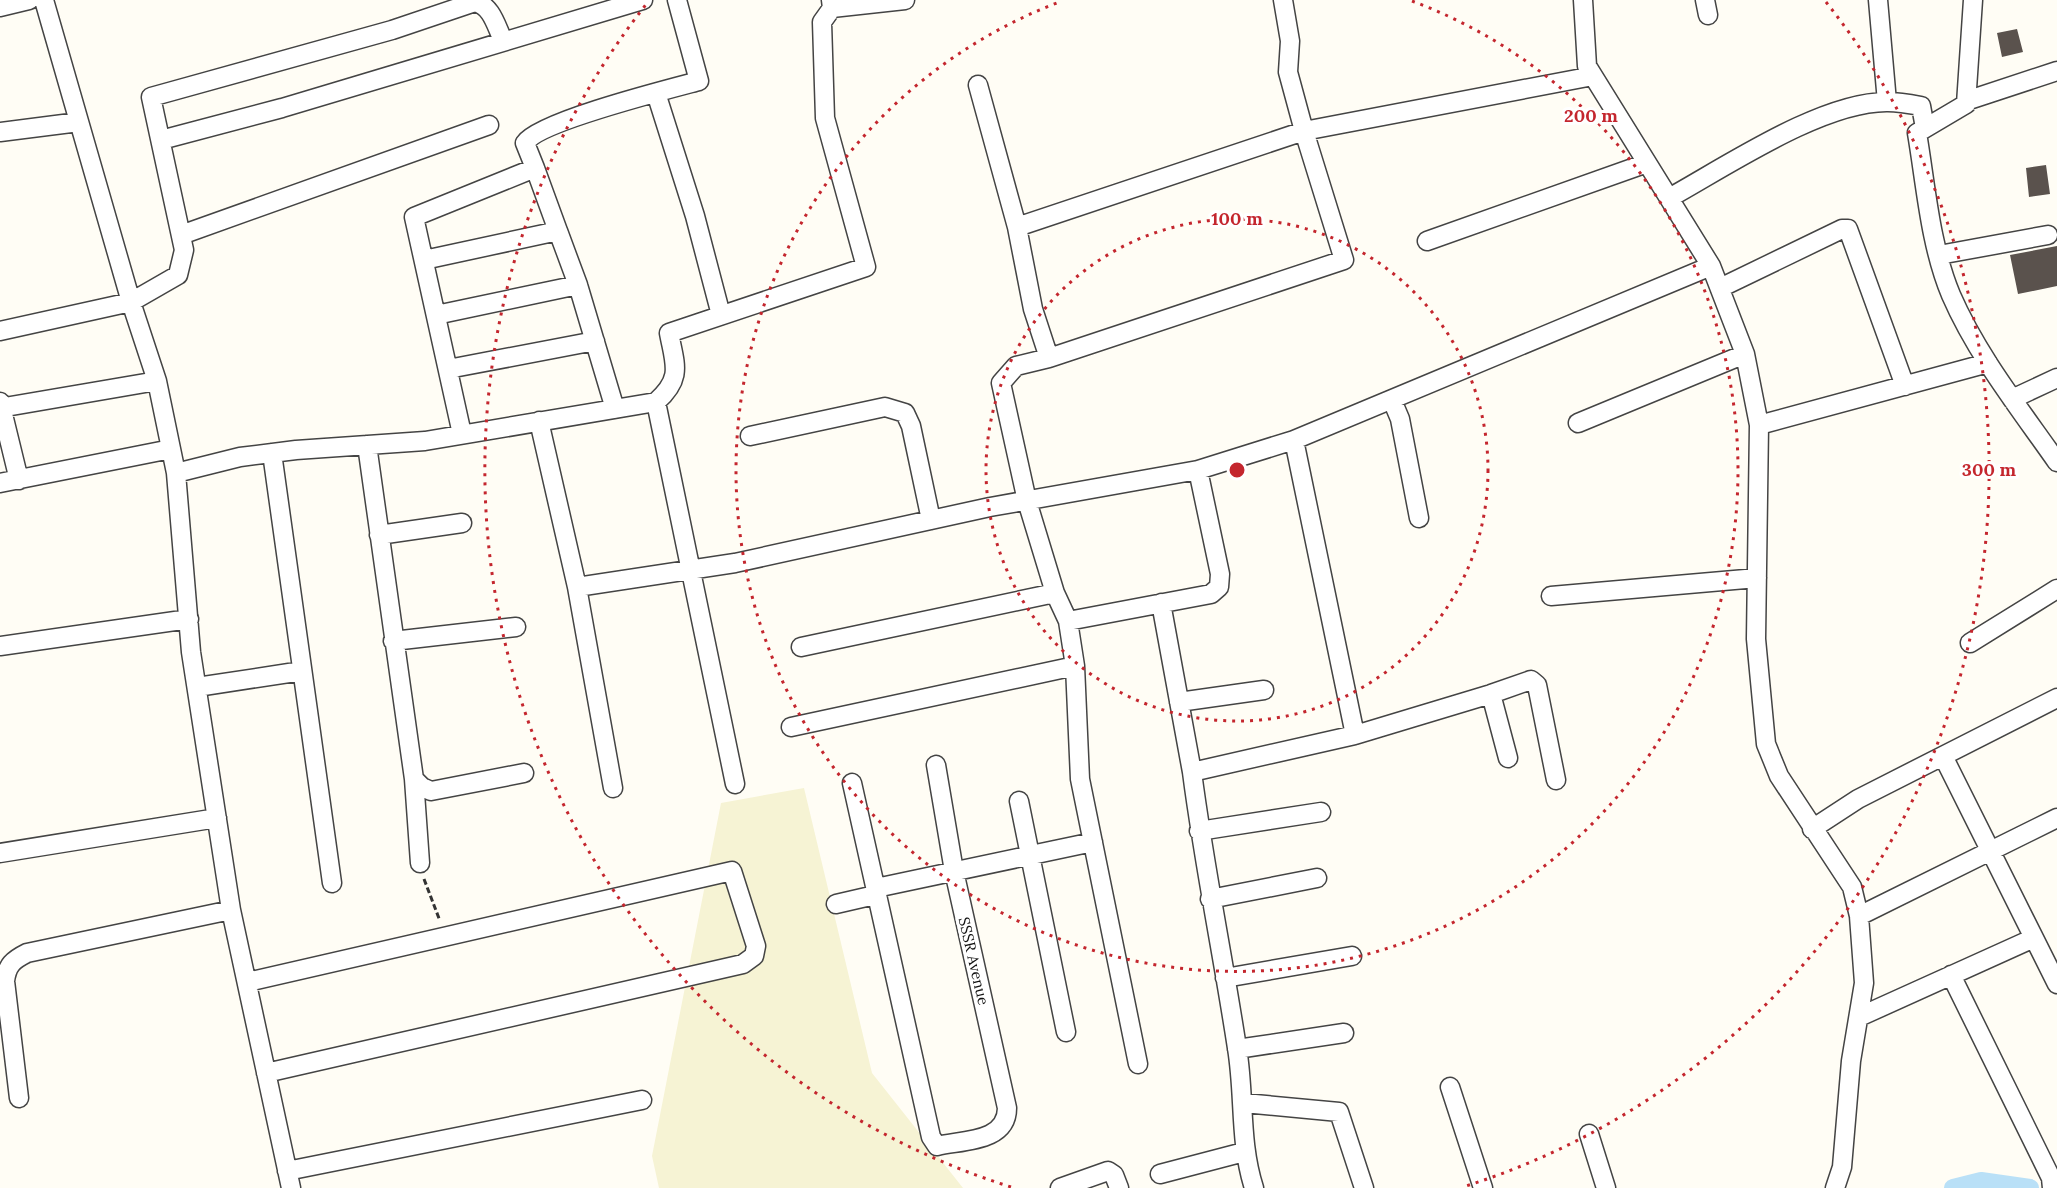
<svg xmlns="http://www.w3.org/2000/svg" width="2057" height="1188" font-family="Lora,serif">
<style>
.farmland{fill:#f6f3d4}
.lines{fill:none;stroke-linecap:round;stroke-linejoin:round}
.canal{stroke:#b9e0f7;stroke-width:18}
.building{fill:#5a524d}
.minor-casing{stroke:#444;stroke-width:21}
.path{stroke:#333;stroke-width:3;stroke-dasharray:6 3;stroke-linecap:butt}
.minor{stroke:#fff;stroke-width:18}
.ring{fill:none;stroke:#c4262e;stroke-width:3;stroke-dasharray:3 6}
.labels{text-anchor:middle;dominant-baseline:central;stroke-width:6;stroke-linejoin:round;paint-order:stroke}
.street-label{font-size:15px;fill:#111;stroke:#fff}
.centre{fill:#c4262e;stroke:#fff;stroke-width:3}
.ring-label{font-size:18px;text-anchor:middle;font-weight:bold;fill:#c4262e;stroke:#fff;stroke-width:6;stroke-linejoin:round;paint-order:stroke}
</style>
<rect width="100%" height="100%" fill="#fffdf5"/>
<path class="farmland" d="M804 788 872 1073 963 1188H659L652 1156 721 803Z"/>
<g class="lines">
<path class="canal" d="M1953 1188 1981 1181 2030 1188"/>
</g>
<path class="building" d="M2017 29 2023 52 2002 57 1997 33Z
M2046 165 2050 194 2029 197 2026 168Z
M2057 246V286L2018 294 2010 255Z"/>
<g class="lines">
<g class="minor-casing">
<path id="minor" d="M44 0 131 302 157 381 176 473 191 652 231 910 291 1188
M1583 0 1587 66 1711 266 1745 354 1759 425 1756 639 1766 744 1779 776 1852 887 1859 916 1864 983 1851 1061 1842 1167 1835 1188
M1705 0 1708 15
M1878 0 1887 102
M1973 0 1966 104 1917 133C1926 186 1930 245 1951 295 1977 355 2020 409 2057 462
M0 7 29 0
M832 8 905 0
M978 85 1017 227 1033 309 1049 358 1344 260 1304 131 1593 76
M656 93 695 216 721 315
M1966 101 2057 71
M0 132 79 122
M161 140 282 108 643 0
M535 168 525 143C538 122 669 89 699 81L677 0
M1669 198C1727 166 1823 101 1888 102 1899 102 1910 104 1921 106L1925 128
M1017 227 1304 131 1288 72 1290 41 1283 0
M558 231 578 285
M181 235 489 125
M1427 241 1647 163
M1939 255 2048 235
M424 260 558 231 535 168 414 217 462 434
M1720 288 1842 229H1848L1905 386
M436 315 578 285 615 409
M0 331 131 302 178 275 184 250 151 97 392 30 475 2C492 6 496 26 503 40
M1049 358 1016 366 1001 383 1027 501 1055 593
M448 369 595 341
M2012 399 2057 378
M1392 400 1400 419 1419 518
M0 402 19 480
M656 402 735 784
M0 408 157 381
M539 421 577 587 735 563 990 507 1198 470
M1578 423 1745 354
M1759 425 1988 363
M750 436 885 407 905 413 911 426 931 520
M367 445 414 779 422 787 431 791 524 773
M272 453 332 883
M176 473 240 457 296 450 425 441 656 402C683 378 675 365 669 333L866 267 825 118 822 22 832 8 831 0
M0 483 171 449
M379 535 462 523
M577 587 613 788
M1551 596 1757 578
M1161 603 1192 772
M393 641 516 627
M1970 643 2057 589
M0 646 189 619
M801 647 1055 593 1068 621
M1075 666 1080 779 1138 1064
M197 687 302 671
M1491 694 1531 680 1537 685 1556 780
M1179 702 1264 690
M791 727 1075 666 1068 621 1211 594 1219 587 1220 574 1198 470 1294 440
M1355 735 1491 694 1508 758
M414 779 420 863
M852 783 931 1137 937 1146C961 1140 1007 1143 1007 1108L954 871 936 765
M1019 801 1066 1032
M1812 829 1858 799 2057 698
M1199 831 1321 812
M0 853 217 818
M1210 899 1317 878
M836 904 875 895 876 888 1093 842
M1859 916 2057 818
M2034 938 2057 984
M1951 975 2051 1178 2052 1188
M1225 978 1352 956
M247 982 732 871 756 946 754 956 743 964 266 1073
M1859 1017 2034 938 1943 756
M1237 1049 1344 1033
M1450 1087 1483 1188
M19 1098 5 981C7 965 13 960 27 953L231 910
M1244 1103 1339 1112 1364 1188
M1589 1134 1606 1188
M287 1171 642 1100
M1160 1174 1244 1152
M1060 1188 1108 1171 1114 1175 1119 1188
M1254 1188C1239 1141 1245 1096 1237 1048 1223 956 1204 865 1192 772L1355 735 1294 440 1711 266"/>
</g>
<path class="path" d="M424 879 440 921"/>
<use href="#minor" class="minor"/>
</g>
<g class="ring">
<circle cx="1237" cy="470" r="251"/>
<path d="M1412 1A501 501 0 1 1 1062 1"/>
<path d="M1011 1187A752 752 0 0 1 648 2M1826 2A752 752 0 0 1 1463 1187"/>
</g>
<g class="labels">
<g class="street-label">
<text transform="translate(974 961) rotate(77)">SSSR Avenue</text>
</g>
</g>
<circle cx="1237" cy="470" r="9" class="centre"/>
<g class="ring-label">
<text x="1591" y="122">200 m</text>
<text x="1237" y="225">100 m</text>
<text x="1989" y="476">300 m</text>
</g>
</svg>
